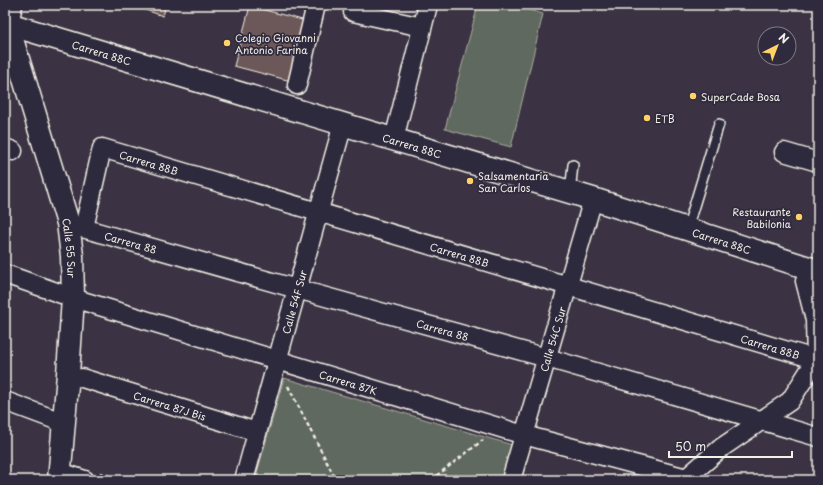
<svg xmlns="http://www.w3.org/2000/svg" width="823" height="485" font-family="'Playpen Sans',sans-serif">
<style>
.green{fill:#60695e;stroke:#aaada3}
.building{fill:#6c5859;stroke:#f4f1e8}
.lines{fill:none;stroke-linecap:round;stroke-linejoin:round}
.lane-casing{stroke:#f4f1e8;stroke-width:12}
.street-casing{stroke:#f4f1e8;stroke-width:21}
.secondary-casing{stroke:#f4f1e8;stroke-width:25}
.path{stroke:#f4f1e8;stroke-width:2.5;stroke-dasharray:4 3;stroke-linecap:butt}
.lane{stroke:#2f2a3d;stroke-width:9}
.street{stroke:#2f2a3d;stroke-width:18}
.secondary{stroke:#2f2a3d;stroke-width:22}
.poi-dot{fill:#ffd166;stroke:#2f2a3d;stroke-width:1.5}
.labels{text-anchor:middle;dominant-baseline:central;stroke-width:3.5;stroke-linejoin:round;paint-order:stroke}
.poi-label{font-size:10px;fill:#f4f1e8;stroke:#2f2a3d;text-anchor:start}
.street-label{font-size:10px;fill:#f4f1e8;stroke:#2f2a3d}
</style>
<rect width="100%" height="100%" fill="#3b3343"/>
<filter id="ink" filterUnits="userSpaceOnUse"><feTurbulence type="fractalNoise" baseFrequency=".025" numOctaves="2"/><feDisplacementMap in="SourceGraphic" scale="8" xChannelSelector="R" yChannelSelector="G"/><feConvolveMatrix kernelMatrix="1 2 1 2 8 2 1 2 1" color-interpolation-filters="sRGB"/></filter>
<g filter="url(#ink)">
<path class="green" d="M478 5H512L543 14 511 147 445 129Z
M284 378 512 445 502 480H255Z"/>
<path class="building" d="M131 5H166L163 16Z
M250 6 306 21 291 81 234 66Z"/>
<g class="lines">
<g class="lane-casing">
<path id="lane" d="M570 192 573 165
M687 229 719 124"/>
</g>
<g class="street-casing">
<g id="street">
<path d="M353 12 422 27"/>
<path d="M297 85 316 5"/>
<path d="M394 139 428 5"/>
<path d="M5 148 13 151"/>
<path d="M784 152 818 162"/>
<path id="s1" d="M72 225 297 289 547 358 818 437"/>
<path id="s2" d="M84 228 102 148 818 360"/>
<path id="s3" d="M5 274 73 298 524 435 694 480"/>
<path id="s4" d="M82 378 257 432"/>
<path d="M5 401 64 423"/>
<path d="M60 472 85 480"/>
<path id="s5" d="M244 480 343 124"/>
<path id="s6" d="M511 480 593 199"/>
<path d="M684 480 721 448 790 401 816 360 815 320 805 281"/>
</g>
</g>
<g class="secondary-casing">
<g id="secondary">
<path id="s7" d="M5 23 593 199 818 271"/>
<path id="s8" d="M7 23 68 223 72 256 73 298 68 374 59 480"/>
<path d="M7 23 11 5"/>
</g>
</g>
<path class="path" d="M288 386 336 480
M100 473 123 480
M431 480 483 440"/>
<use href="#lane" class="lane"/>
<use href="#street" class="street"/>
<use href="#secondary" class="secondary"/>
</g>
</g>
<g class="poi-dot">
<circle cx="227" cy="43" r="4"/>
<circle cx="693" cy="96" r="4"/>
<circle cx="647" cy="118" r="4"/>
<circle cx="470" cy="181" r="4"/>
<circle cx="799" cy="217" r="4"/>
</g>
<g class="labels">
<g class="poi-label">
<text x="235" y="37">Colegio Giovanni<tspan x="235" dy="12">Antonio Farina</tspan></text>
<text x="701" y="96">SuperCade Bosa</text>
<text x="655" y="118">ETB</text>
<text x="478" y="175">Salsamentaria<tspan x="478" dy="12">San Carlos</tspan></text>
<text x="791" y="211" text-anchor="end">Restaurante<tspan x="791" dy="12">Babilonia</tspan></text>
</g>
<g class="street-label">
<text stroke="none"><textPath href="#s7" startOffset="101">Carrera 88C</textPath></text>
<text stroke="none"><textPath href="#s7" startOffset="425">Carrera 88C</textPath></text>
<text stroke="none"><textPath href="#s2" startOffset="131">Carrera 88B</textPath></text>
<text stroke="none"><textPath href="#s7" startOffset="749">Carrera 88C</textPath></text>
<text stroke="none"><textPath href="#s1" startOffset="61">Carrera 88</textPath></text>
<text stroke="none"><textPath href="#s8" startOffset="234">Calle 55 Sur</textPath></text>
<text stroke="none"><textPath href="#s2" startOffset="455">Carrera 88B</textPath></text>
<text stroke="none"><textPath href="#s5" startOffset="185">Calle 54F Sur</textPath></text>
<text stroke="none"><textPath href="#s1" startOffset="385">Carrera 88</textPath></text>
<text stroke="none"><textPath href="#s6" startOffset="147">Calle 54C Sur</textPath></text>
<text stroke="none"><textPath href="#s2" startOffset="779">Carrera 88B</textPath></text>
<text stroke="none"><textPath href="#s3" startOffset="360">Carrera 87K</textPath></text>
<text stroke="none"><textPath href="#s4" startOffset="92">Carrera 87J Bis</textPath></text>
</g>
</g>
<rect width="823" height="485" fill="none" stroke="#2f2a3d" stroke-width="20"/>
<rect x="10" y="10" width="803" height="465" fill="none" stroke="#f4f1e8" stroke-width="1.5" filter="url(#ink)"/>
<g transform="translate(777 46) rotate(42)"><circle r="19" fill="#2f2a3d" stroke="#7e7a81"/>
<path d="M0-3L7 15L0 10L-7 15Z" fill="#ffd166"/>
<text y="-6" font-size="11" font-weight="bold" text-anchor="middle" fill="#f4f1e8">N</text>
</g>
<path d="M669 451v6h123v-6" fill="none" stroke="#f4f1e8" stroke-width="2"/>
<text x="675" y="451" font-size="12" fill="#f4f1e8" stroke="#2f2a3d" stroke-width="3" paint-order="stroke">50 m</text>
</svg>
